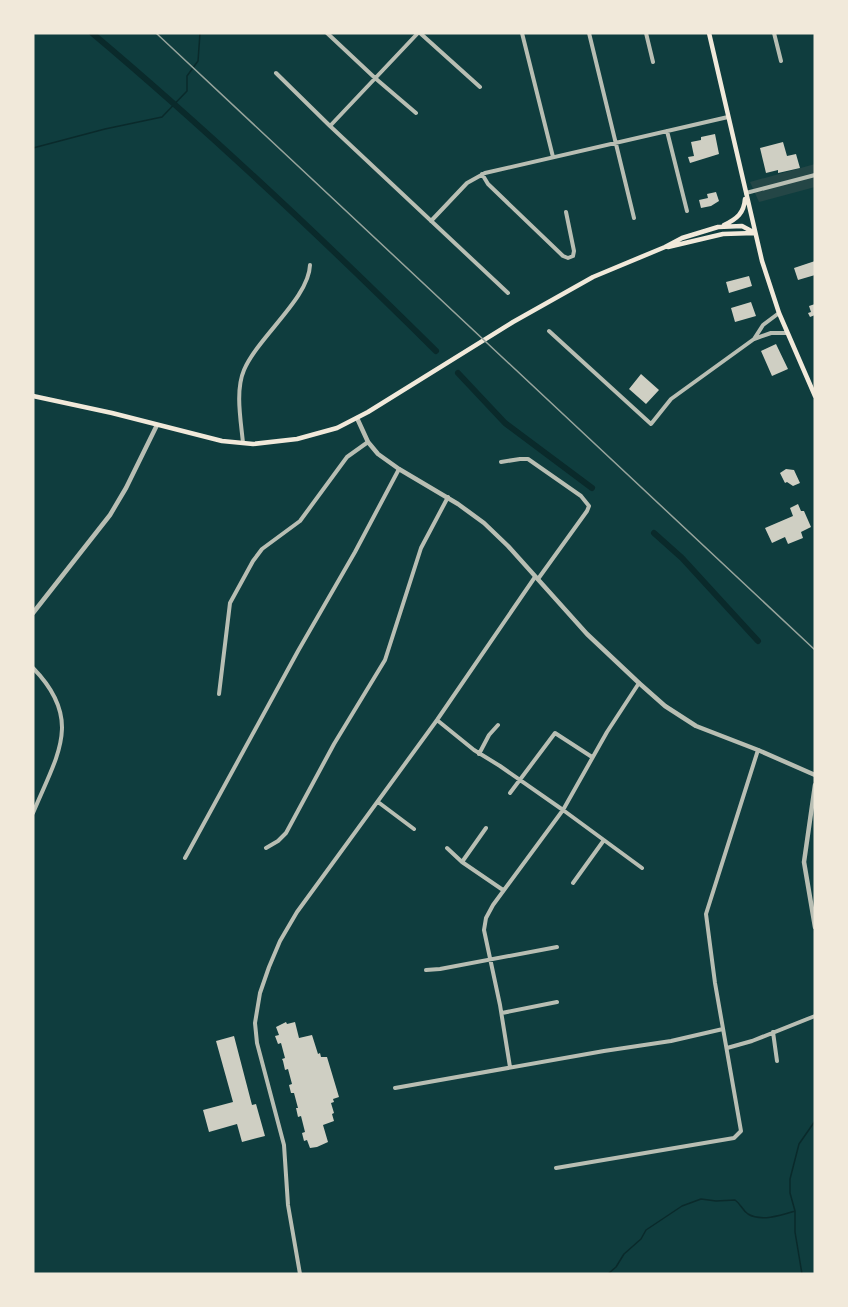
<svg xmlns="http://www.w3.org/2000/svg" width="848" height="1307" font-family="'Alegreya Sans',sans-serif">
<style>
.green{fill:#244646}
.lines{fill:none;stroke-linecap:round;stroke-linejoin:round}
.stream{stroke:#0a2a2b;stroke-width:1.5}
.canal{stroke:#0a2a2b;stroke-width:6}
.building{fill:#cfcfc3}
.minor{stroke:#b8beb3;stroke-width:4}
.tertiary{stroke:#b8beb3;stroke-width:4.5}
.secondary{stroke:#f1e9da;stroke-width:4.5}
.rail{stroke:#97a49c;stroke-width:1.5}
</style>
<rect width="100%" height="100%" fill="#0f3d3e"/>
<path class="green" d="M815 164V187L759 202 750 182Z"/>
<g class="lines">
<path class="stream" d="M33 148 105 129 162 117 187 91V76L198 61 200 33
M608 1274 616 1267 624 1254 641 1239 646 1230 682 1206 701 1199 716 1201 735 1200C741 1204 742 1210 748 1214 761 1222 782 1215 795 1211
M802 1274 795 1232V1211L790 1193V1179L799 1144 815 1121"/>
<path class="canal" d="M92 33C212 134 325 241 436 351
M458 373 505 423 592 488
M654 533 682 558 758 641"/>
</g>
<path class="building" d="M715 134 719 154 690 163 688 157 694 156 691 142 701 140V137Z
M783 142 787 156 796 154 800 168 778 173V170L766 173 760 148Z
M716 192 719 201 711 206 701 208 699 200 708 198 707 194Z
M815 261V275L798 280 794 268Z
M749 276 752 286 729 293 726 282Z
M751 302 756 316 735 322 731 308Z
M815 304V315L810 317 808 313 811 312 809 306Z
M776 344 788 369 772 376 761 351Z
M641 374 659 390 646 404 629 389Z
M786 469 794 470 800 483 793 486 787 482 785 483 780 473Z
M798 504 801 511H804L811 527 801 532 803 538 788 544 785 537 772 543 765 528 793 516 790 508Z
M286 1022 287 1024 295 1022 299 1038 312 1035 318 1054 320 1053 321 1057H327L339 1097 333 1099 334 1102 331 1103 334 1113 332 1114 334 1121 323 1125 328 1142 317 1147 310 1148 307 1140 304 1141 302 1133 305 1132 301 1116 298 1117 296 1108H298L294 1093H291L289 1085 292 1084 288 1069 285 1070 283 1061 282 1059 285 1058 281 1043 278 1044 275 1036 279 1035 276 1027Z
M234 1036 252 1105 256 1104 265 1136 242 1142 237 1124 209 1132 203 1110 233 1102 216 1041Z"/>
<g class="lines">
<path class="minor" d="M327 33 375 78 416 113
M420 33 480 87
M522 33 553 157
M589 33 634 218
M646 33 653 62
M774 33 781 61
M276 73 330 126 508 293
M330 126 418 33
M667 131 687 211
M482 174 488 184 563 256 568 258 573 256 574 251 566 212
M746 193 815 175
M431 221 467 183 485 173 728 117
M549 331 651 424 671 399 754 339 771 333H787
M754 339 763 325 779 313
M243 443C241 421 235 391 244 370 258 337 309 298 310 265
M501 462 520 459H528L581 496 589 506 587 511 538 579
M33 668C84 720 57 755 33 813
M219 694 230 603 253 561 262 549 300 521 347 457 368 442
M437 720 474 750 500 766 563 810 642 868
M479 754 489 735 498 725
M510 793 555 733 592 757
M378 802 414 829
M266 848 278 841 286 833 334 744 385 660 421 548 448 497
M447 848 462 862 503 890
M185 858 298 651 355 552 399 469
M462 862 486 828
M573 883 604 840
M426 970 440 969 557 947
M502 1013 557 1002
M773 1032 777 1061
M727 1048 752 1041 815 1016
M510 1067 500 1005 484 930 486 918 493 905 563 810 607 732 639 683
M395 1088 604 1051 671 1041 723 1029
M556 1168 734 1138 741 1131 715 983 706 914 758 750
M300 1274 288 1205 284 1145 257 1043 255 1023 260 993 269 967 280 941 297 912 437 720 535 577"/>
<path class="tertiary" d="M357 418 368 442 378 454 399 469 458 504 484 523 508 546 587 634 639 683 665 706 696 726 758 750 815 775
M33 613 110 515 126 488 157 425
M815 785 804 862 815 927"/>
<path class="secondary" d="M709 33 762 261 779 313 815 396
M724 225C737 219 744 213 745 199
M668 247 723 234 754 233
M33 396 112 413 222 441 253 444 297 439 337 428 368 412 513 322 593 277 665 247 682 238 718 227 742 226 755 233"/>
<path class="rail" d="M156 33 815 650"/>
</g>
<rect width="848" height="1307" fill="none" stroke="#f1e9da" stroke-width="69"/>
</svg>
